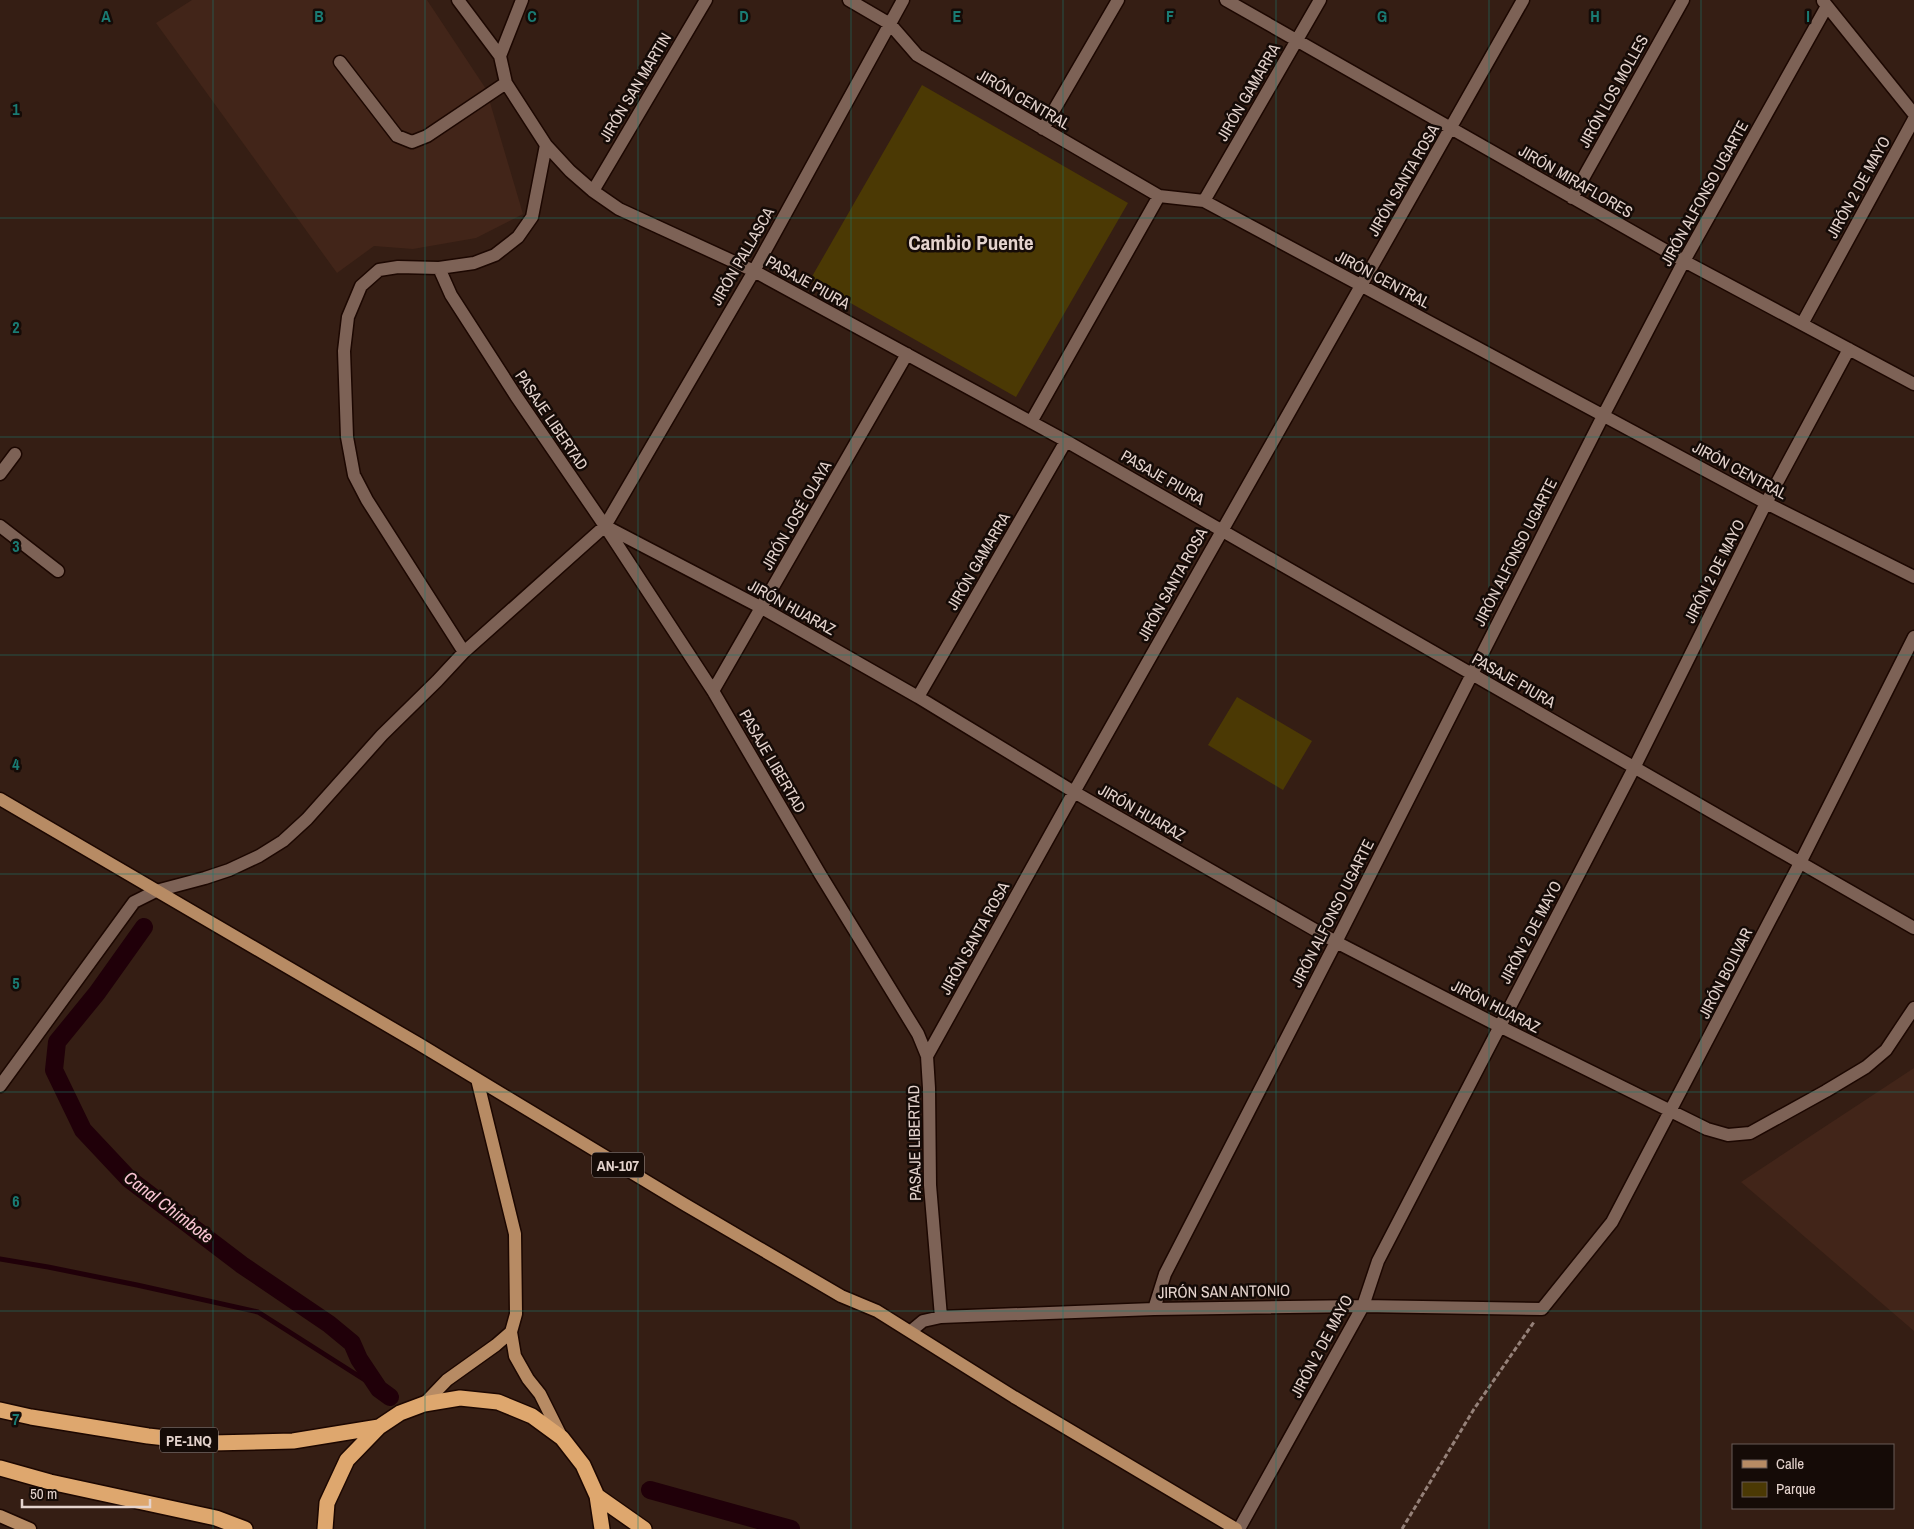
<svg xmlns="http://www.w3.org/2000/svg" width="1914" height="1529" font-family="'Archivo Narrow',sans-serif">
<style>
.built{fill:#422519}
.green{fill:#4b3904}
.lines{fill:none;stroke-linecap:round;stroke-linejoin:round}
.stream{stroke:#200009;stroke-width:5}
.canal{stroke:#200009;stroke-width:18}
.minor-casing{stroke:#1c0701;stroke-width:15}
.major-casing{stroke:#1c0701;stroke-width:15}
.highway-casing{stroke:#1c0701;stroke-width:18}
.path{stroke:#958179;stroke-width:3;stroke-dasharray:5 2.5;stroke-linecap:butt}
.minor{stroke:#7d6256;stroke-width:12}
.major{stroke:#b78b64;stroke-width:12}
.highway{stroke:#dea76e;stroke-width:15}
.grid{fill:none;stroke:#1a7b73;stroke-width:1;stroke-opacity:0.55}
.labels{text-anchor:middle;dominant-baseline:central;stroke-width:5;stroke-linejoin:round;paint-order:stroke}
.shield{fill:#150b07;stroke:#a69792;stroke-width:1}
.shield-label{font-size:15px;font-weight:bold;fill:#e4d3cd}
.street-label{font-size:16px;fill:#e4d3cd;stroke:#150b07}
.water-label{font-size:18px;font-style:italic;fill:#f9c5d3;stroke:#150b07}
.district-label{font-size:21px;font-weight:bold;fill:#e4d3cd;stroke:#150b07}
.grid-label{font-size:16px;text-anchor:middle;font-weight:bold;fill:#1a7b73;stroke:#150b07;stroke-width:5;stroke-linejoin:round;paint-order:stroke}
</style>
<rect width="100%" height="100%" fill="#351e14"/>
<path class="built" d="M192 0H427L486 89 523 214 476 238 413 249 374 246 337 273 156 23Z
M1914 1068V1331L1741 1182Z"/>
<path class="green" d="M922 85 1128 203 1016 397 810 280Z
M1237 697 1312 741 1283 790 1208 745Z"/>
<g class="lines">
<path class="stream" d="M0 1259 48 1267 137 1285 258 1312 379 1389"/>
<path class="canal" d="M144 927 97 993 57 1042 54 1070 83 1130 129 1179 242 1265 329 1324 352 1343 359 1359 379 1389 390 1397
M650 1490 791 1529"/>
<g class="minor-casing">
<path id="minor" d="M458 0 500 56 506 83 546 145 570 171 593 191 619 209 754 271 1066 441 1914 928
M849 0 890 24 917 55 1159 196 1204 201 1766 503 1914 577
M1226 0 1684 261 1914 384
M1823 1 1914 114
M500 56 522 0
M340 62 397 136 412 142 427 136 506 83
M1043 129 1118 0
M593 191 706 0
M1572 198 1683 0
M1204 201 1320 0
M439 268 451 295 516 396 605 526 713 691 820 874 918 1034 927 1056 929 1088 930 1185 941 1317
M1802 324 1914 119
M1031 422 1159 196
M0 474 15 454
M0 526 58 571
M605 526 762 608 918 697 1074 792 1336 942 1499 1026 1707 1129 1728 1135 1750 1133 1826 1091 1866 1067 1886 1050 1914 1008
M464 652 367 500 354 475 347 437 344 351 348 317 361 286 379 270 398 267 439 268 474 263 495 255 518 237 532 217 546 145
M713 691 907 354
M918 697 1066 441
M927 1056 1074 792 1523 0
M0 1086 134 902 156 891 205 878 229 870 259 856 283 841 307 819 382 735 437 681 464 652 605 526 754 271 903 0
M1154 1309 1165 1274 1336 942 1603 416 1684 261 1827 6
M911 1331 923 1321 941 1317 1154 1309 1363 1306 1542 1309 1612 1222 1800 863 1914 637
M1239 1529 1363 1306 1378 1261 1634 768 1766 503 1849 349"/>
</g>
<g class="major-casing">
<path id="major" d="M0 799 419 1044 684 1204 841 1296 877 1311 1014 1397 1236 1529
M477 1079 515 1234 516 1314 511 1332 515 1356 528 1379 540 1394 562 1438
M424 1404 447 1380 496 1345 511 1332
M0 1516 30 1529"/>
</g>
<g class="highway-casing">
<path id="highway" d="M0 1410 31 1417 148 1436 211 1443 293 1441 379 1427
M0 1468 50 1482 216 1518 245 1529
M597 1496 644 1529
M325 1529 327 1503 347 1460 379 1427 400 1413 424 1404 460 1398 498 1402 532 1416 562 1438 583 1465 597 1496 602 1529"/>
</g>
<path class="path" d="M1402 1529 1474 1409 1534 1322"/>
<use href="#minor" class="minor"/>
<use href="#major" class="major"/>
<use href="#highway" class="highway"/>
</g>
<path class="grid" d="M213 0V1529M425 0V1529M638 0V1529M851 0V1529M1063 0V1529M1276 0V1529M1489 0V1529M1701 0V1529M0 218H1914M0 437H1914M0 655H1914M0 874H1914M0 1092H1914M0 1311H1914"/>
<g class="labels">
<g class="shield">
<rect x="592" y="1152.5" width="52" height="25" rx="4"/>
<rect x="160" y="1427.5" width="58" height="25" rx="4"/>
</g>
<g class="shield-label">
<text x="618" y="1165">AN-107</text>
<text x="189" y="1440">PE-1NQ</text>
</g>
<g class="street-label">
<text transform="translate(635 87) rotate(-59)">JIRÓN SAN MARTIN</text>
<text transform="translate(1613 91) rotate(-61)">JIRÓN LOS MOLLES</text>
<text transform="translate(1248 92) rotate(-60)">JIRÓN GAMARRA</text>
<text transform="translate(1024 99) rotate(30)">JIRÓN CENTRAL</text>
<text transform="translate(1403 180) rotate(-60)">JIRÓN SANTA ROSA</text>
<text transform="translate(1576 181) rotate(30)">JIRÓN MIRAFLORES</text>
<text transform="translate(1858 187) rotate(-61)">JIRÓN 2 DE MAYO</text>
<text transform="translate(1704 193) rotate(-61)">JIRÓN ALFONSO UGARTE</text>
<text transform="translate(742 256) rotate(-60)">JIRÓN PALLASCA</text>
<text transform="translate(1383 279) rotate(28)">JIRÓN CENTRAL</text>
<text transform="translate(808 282) rotate(29)">PASAJE PIURA</text>
<text transform="translate(552 420) rotate(56)">PASAJE LIBERTAD</text>
<text transform="translate(1740 470) rotate(28)">JIRÓN CENTRAL</text>
<text transform="translate(1163 477) rotate(30)">PASAJE PIURA</text>
<text transform="translate(796 515) rotate(-60)">JIRÓN JOSÉ OLAYA</text>
<text transform="translate(1515 552) rotate(-63)">JIRÓN ALFONSO UGARTE</text>
<text transform="translate(978 561) rotate(-60)">JIRÓN GAMARRA</text>
<text transform="translate(1714 571) rotate(-63)">JIRÓN 2 DE MAYO</text>
<text transform="translate(1172 584) rotate(-61)">JIRÓN SANTA ROSA</text>
<text transform="translate(792 607) rotate(29)">JIRÓN HUARAZ</text>
<text transform="translate(1514 680) rotate(30)">PASAJE PIURA</text>
<text transform="translate(773 761) rotate(60)">PASAJE LIBERTAD</text>
<text transform="translate(1142 812) rotate(30)">JIRÓN HUARAZ</text>
<text transform="translate(1332 913) rotate(-63)">JIRÓN ALFONSO UGARTE</text>
<text transform="translate(1530 932) rotate(-62)">JIRÓN 2 DE MAYO</text>
<text transform="translate(974 938) rotate(-61)">JIRÓN SANTA ROSA</text>
<text transform="translate(1725 973) rotate(-63)">JIRÓN BOLIVAR</text>
<text transform="translate(1496 1006) rotate(27)">JIRÓN HUARAZ</text>
<text transform="translate(914 1143) rotate(-91)">PASAJE LIBERTAD</text>
<text transform="translate(1224 1291) rotate(-1)">JIRÓN SAN ANTONIO</text>
<text transform="translate(1321 1346) rotate(-62)">JIRÓN 2 DE MAYO</text>
</g>
<g class="water-label">
<text transform="translate(169 1207) rotate(37)">Canal Chimbote</text>
</g>
<g class="district-label">
<text x="971" y="242">Cambio Puente</text>
</g>
</g>
<g class="grid-label">
<text x="106" y="22">A</text>
<text x="319" y="22">B</text>
<text x="532" y="22">C</text>
<text x="744" y="22">D</text>
<text x="957" y="22">E</text>
<text x="1170" y="22">F</text>
<text x="1382" y="22">G</text>
<text x="1595" y="22">H</text>
<text x="1808" y="22">I</text>
<text x="16" y="115">1</text>
<text x="16" y="333">2</text>
<text x="16" y="552">3</text>
<text x="16" y="770">4</text>
<text x="16" y="989">5</text>
<text x="16" y="1207">6</text>
<text x="16" y="1425">7</text>
</g>
<rect x="1732" y="1444" width="162" height="65" fill="#150b07" stroke="#685b56"/>
<rect x="1742" y="1460" width="25" height="8" fill="#b78b64" stroke="#685b56"/>
<text x="1776" y="1469" font-size="15" fill="#e4d3cd">Calle</text>
<rect x="1742" y="1482" width="25" height="15" fill="#4b3904" stroke="#685b56"/>
<text x="1776" y="1494" font-size="15" fill="#e4d3cd">Parque</text>
<path d="M22 1499v8h128v-8" fill="none" stroke="#e4d3cd" stroke-width="2.5"/>
<text x="30" y="1499" font-size="15" fill="#e4d3cd" stroke="#150b07" stroke-width="4" paint-order="stroke">50 m</text>
</svg>
